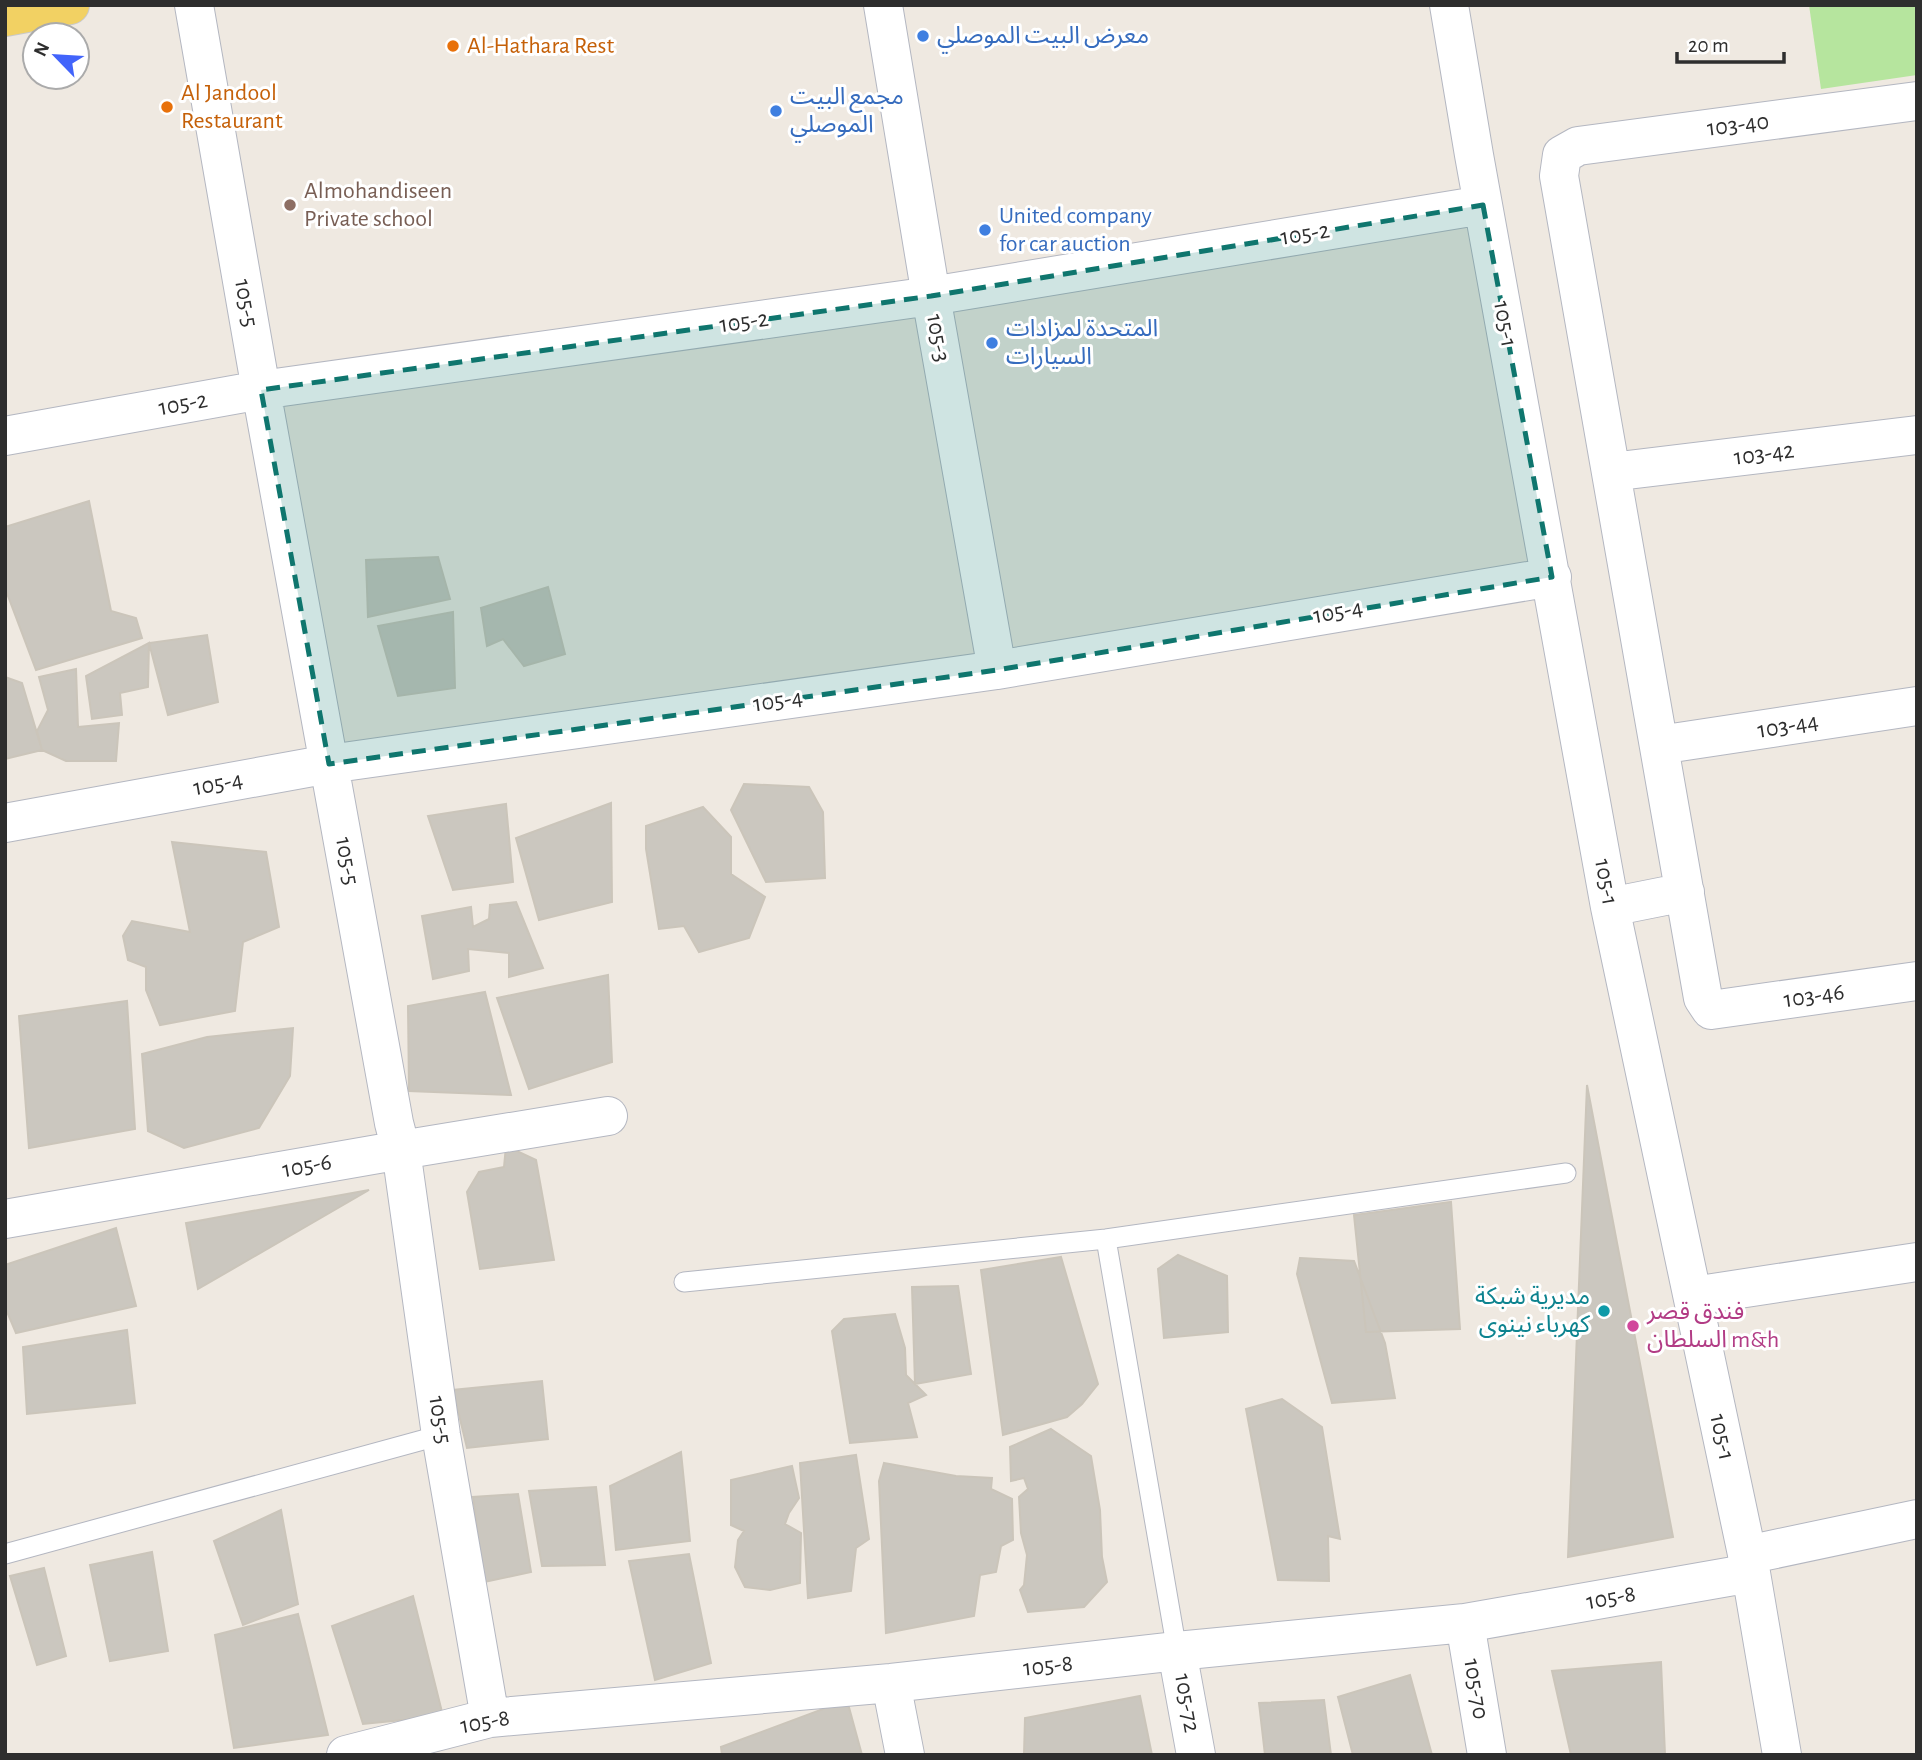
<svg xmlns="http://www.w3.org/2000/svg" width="1922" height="1760" font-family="'Alegreya Sans','Noto Sans Arabic',sans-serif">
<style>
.green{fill:#b6e59e}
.building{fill:#cbc7bf;stroke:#cbc5ba;stroke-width:2}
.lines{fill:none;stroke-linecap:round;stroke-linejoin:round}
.lane-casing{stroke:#b4b7c1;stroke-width:21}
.street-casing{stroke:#b4b7c1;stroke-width:40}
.primary-casing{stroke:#c9c9c9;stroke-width:40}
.lane{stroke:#fff;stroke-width:19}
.street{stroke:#fff;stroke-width:38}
.primary{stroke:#f2d163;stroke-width:38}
.marked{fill:#0f766e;fill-opacity:0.2;stroke:#0f766e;stroke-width:5;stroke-dasharray:14 9;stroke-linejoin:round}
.shop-dot{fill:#3f7fe0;stroke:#fff;stroke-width:2.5}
.food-dot{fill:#e8710a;stroke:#fff;stroke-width:2.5}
.education-dot{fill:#8d6e63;stroke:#fff;stroke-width:2.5}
.culture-dot{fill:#0f9aa8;stroke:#fff;stroke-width:2.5}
.hotel-dot{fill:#d1479c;stroke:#fff;stroke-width:2.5}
.labels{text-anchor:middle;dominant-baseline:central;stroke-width:6;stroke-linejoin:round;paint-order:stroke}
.shop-label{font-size:24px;fill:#366cbe;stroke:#fff;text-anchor:start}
.food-label{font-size:24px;fill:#c56008;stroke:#fff;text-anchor:start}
.street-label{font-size:24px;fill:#2e2e2e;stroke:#fff}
.education-label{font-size:24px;fill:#785e54;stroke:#fff;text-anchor:start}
.culture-label{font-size:24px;fill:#0d838f;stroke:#fff;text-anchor:end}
.hotel-label{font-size:24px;fill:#b23c85;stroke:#fff;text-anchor:start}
</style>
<rect width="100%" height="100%" fill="#efe9e1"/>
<path class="green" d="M1809 5H1917V75L1821 89Z"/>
<path class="building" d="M89 501 111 611 136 618 142 638 36 670 5 588V527Z
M438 557 450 599 368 617 366 560Z
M548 587 565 654 524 666 503 639 487 646 481 608Z
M453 612 455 688 398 696 378 626Z
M207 635 218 702 168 715 149 643Z
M149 643 148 687 120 693 122 715 92 719 86 676Z
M76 669 78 727 119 723 116 761H66L42 750 37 731 48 710 39 677Z
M5 677 22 683 42 750 5 759Z
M744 784 809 787 823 812 825 878 766 882 731 810Z
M611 803 612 902 539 920 516 838Z
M506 804 513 882 453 890 428 816Z
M703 807 731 837V874L765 897 749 938 699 952 684 926 659 929 646 849V826Z
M172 842 266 852 279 927 243 942 235 1011 160 1025 146 990V967L128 960 123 936 132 921 190 932Z
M516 902 543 968 509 977V953L468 949 469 971 433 979 422 916 471 907 473 927 489 919 490 905Z
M608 975 612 1062 529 1089 497 998Z
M485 992 511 1095 409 1091 408 1006Z
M127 1001 135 1129 29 1148 19 1016Z
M293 1028 290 1076 259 1128 184 1148 148 1131 142 1054 207 1037Z
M1587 1085 1673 1537 1568 1557Z
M506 1146 536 1160 554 1260 480 1269 467 1192 479 1172 504 1167Z
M369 1190 198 1289 186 1223Z
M1451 1202 1460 1329 1366 1332 1354 1215Z
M116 1228 136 1306 16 1333 5 1307V1265Z
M1178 1255 1227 1276 1228 1332 1164 1338 1158 1269Z
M1061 1257 1098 1384 1082 1404 1067 1417 1003 1435 981 1270Z
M1300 1258 1354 1261 1385 1343 1395 1398 1332 1403 1297 1274Z
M958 1286 971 1374 915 1384 912 1287Z
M895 1314 905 1348 906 1375 926 1395 908 1403 917 1437 850 1443 832 1331 844 1319Z
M127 1330 135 1403 27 1414 23 1347Z
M542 1381 548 1439 467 1448 453 1390Z
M1282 1399 1322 1427 1340 1539 1328 1536 1329 1581 1278 1580 1246 1409Z
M1051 1429 1091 1456 1100 1510 1102 1557 1107 1582 1084 1607 1028 1612 1020 1590 1024 1585 1027 1555 1021 1533 1019 1497 1028 1489 1024 1478 1011 1481 1010 1447Z
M681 1452 690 1541 616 1550 610 1486Z
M856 1455 869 1539 856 1548 851 1591 808 1598 800 1463Z
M884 1463 956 1476 992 1478 991 1489 1012 1499 1013 1540 1001 1546 996 1572 980 1575 974 1616 886 1633 879 1481Z
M792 1466 799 1498 789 1513 785 1524 801 1533 800 1583 770 1590 745 1587 735 1567 738 1540 744 1531 731 1525V1480Z
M596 1487 605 1565 542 1566 529 1491Z
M518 1494 531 1572 484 1582 473 1497Z
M281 1510 298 1604 243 1625 214 1541Z
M152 1552 168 1651 110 1661 90 1565Z
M689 1554 711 1663 655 1680 629 1561Z
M44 1568 66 1656 37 1665 10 1576Z
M413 1596 443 1716 363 1724 332 1626Z
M298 1614 328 1735 234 1748 215 1635Z
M1661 1662 1665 1755H1571L1552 1671Z
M1410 1675 1432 1755H1353L1338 1697Z
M1140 1696 1152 1755H1024L1025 1718Z
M847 1700 862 1755H722L721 1747Z
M1324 1700 1331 1755H1265L1259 1703Z"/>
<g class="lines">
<g class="lane-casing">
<path id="lane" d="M1106 1239 1177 1651
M684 1282 1106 1239 1566 1173
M5 1554 441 1435"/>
</g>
<g class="street-casing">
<path id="street" d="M194 5 261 390 394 1123 401 1150 441 1435 490 1718
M883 5 931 296 997 670
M1449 5 1474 155 1610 907 1751 1573 1782 1755
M1917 101 1578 146 1562 155 1559 176 1703 998 1711 1010 1917 981
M5 436 261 390 931 296 1483 205
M1611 472 1917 435
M1659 745 1917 706
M5 823 329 764 997 670 1552 577
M1610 907 1685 892
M5 1219 401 1150 608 1116
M1693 1296 1917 1262
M1747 1555 1917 1519
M1465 1623 1487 1755
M1177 1651 1196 1755
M891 1683 905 1755
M346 1755 490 1718 891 1683 1177 1651 1465 1623 1751 1573"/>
</g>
<g class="primary-casing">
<path id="primary" d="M5 17 70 5"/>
</g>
<use href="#lane" class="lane"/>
<use href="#street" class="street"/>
<use href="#primary" class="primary"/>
</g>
<path class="marked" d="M1483 205 1552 577 997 670 329 764 261 390 931 296Z"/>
<g class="shop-dot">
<circle cx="923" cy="36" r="7"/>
<circle cx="776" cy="111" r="7"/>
<circle cx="985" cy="230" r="7"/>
<circle cx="992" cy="343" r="7"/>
</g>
<g class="food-dot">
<circle cx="453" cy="46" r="7"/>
<circle cx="167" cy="107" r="7"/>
</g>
<circle class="education-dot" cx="290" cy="205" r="7"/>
<circle class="culture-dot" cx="1604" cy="1311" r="7"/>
<circle class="hotel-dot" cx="1633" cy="1326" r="7"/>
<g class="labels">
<g class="shop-label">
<text x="937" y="36">معرض البيت الموصلي</text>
<text x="790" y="97">مجمع البيت<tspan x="790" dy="28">الموصلي</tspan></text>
<text x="999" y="216">United company<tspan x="999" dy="28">for car auction</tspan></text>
<text x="1006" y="329">المتحدة لمزادات<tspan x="1006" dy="28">السيارات</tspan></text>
</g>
<g class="food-label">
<text x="467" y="46">Al-Hathara Rest</text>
<text x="181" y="93">Al Jandool<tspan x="181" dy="28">Restaurant</tspan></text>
</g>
<g class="street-label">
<text transform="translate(1738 125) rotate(-7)">103-40</text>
<text transform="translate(1305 234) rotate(-9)">105-2</text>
<text transform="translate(246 303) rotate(80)">105-5</text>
<text transform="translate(744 322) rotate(-8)">105-2</text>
<text transform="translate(1505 324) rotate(80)">105-1</text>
<text transform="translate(938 338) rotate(80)">105-3</text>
<text transform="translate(183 404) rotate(-10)">105-2</text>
<text transform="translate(1764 454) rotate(-7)">103-42</text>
<text transform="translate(1338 612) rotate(-10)">105-4</text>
<text transform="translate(778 701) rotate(-8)">105-4</text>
<text transform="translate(1788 726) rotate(-9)">103-44</text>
<text transform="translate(218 784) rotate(-10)">105-4</text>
<text transform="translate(347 861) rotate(80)">105-5</text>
<text transform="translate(1606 882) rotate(80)">105-1</text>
<text transform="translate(1814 996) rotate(-8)">103-46</text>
<text transform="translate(307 1166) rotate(-10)">105-6</text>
<text transform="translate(440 1420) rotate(81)">105-5</text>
<text transform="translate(1722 1437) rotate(78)">105-1</text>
<text transform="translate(1611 1598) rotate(-10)">105-8</text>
<text transform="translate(1048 1666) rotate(-6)">105-8</text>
<text transform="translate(1476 1689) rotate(81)">105-70</text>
<text transform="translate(1187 1703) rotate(80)">105-72</text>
<text transform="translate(485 1722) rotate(-10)">105-8</text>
</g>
<g class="education-label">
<text x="304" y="191">Almohandiseen<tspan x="304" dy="28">Private school</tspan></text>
</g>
<g class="culture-label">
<text x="1590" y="1297">مديرية شبكة<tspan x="1590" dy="28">كهرباء نينوى</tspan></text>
</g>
<g class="hotel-label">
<text x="1647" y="1312">فندق قصر<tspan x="1647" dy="28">السلطان m&amp;h</tspan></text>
</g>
</g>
<rect width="1922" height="1760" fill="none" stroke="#2e2e2e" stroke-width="14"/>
<g transform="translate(56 56) rotate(295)"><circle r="33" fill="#ffffff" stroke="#ababab" stroke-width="2"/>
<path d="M0-5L12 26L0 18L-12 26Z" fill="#4264fb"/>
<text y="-10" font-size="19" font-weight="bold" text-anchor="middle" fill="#2e2e2e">N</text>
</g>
<path d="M1677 52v10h107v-10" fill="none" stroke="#2e2e2e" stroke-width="3.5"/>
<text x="1688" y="52" font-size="21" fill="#2e2e2e" stroke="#ffffff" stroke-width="5" paint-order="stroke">20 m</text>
</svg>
